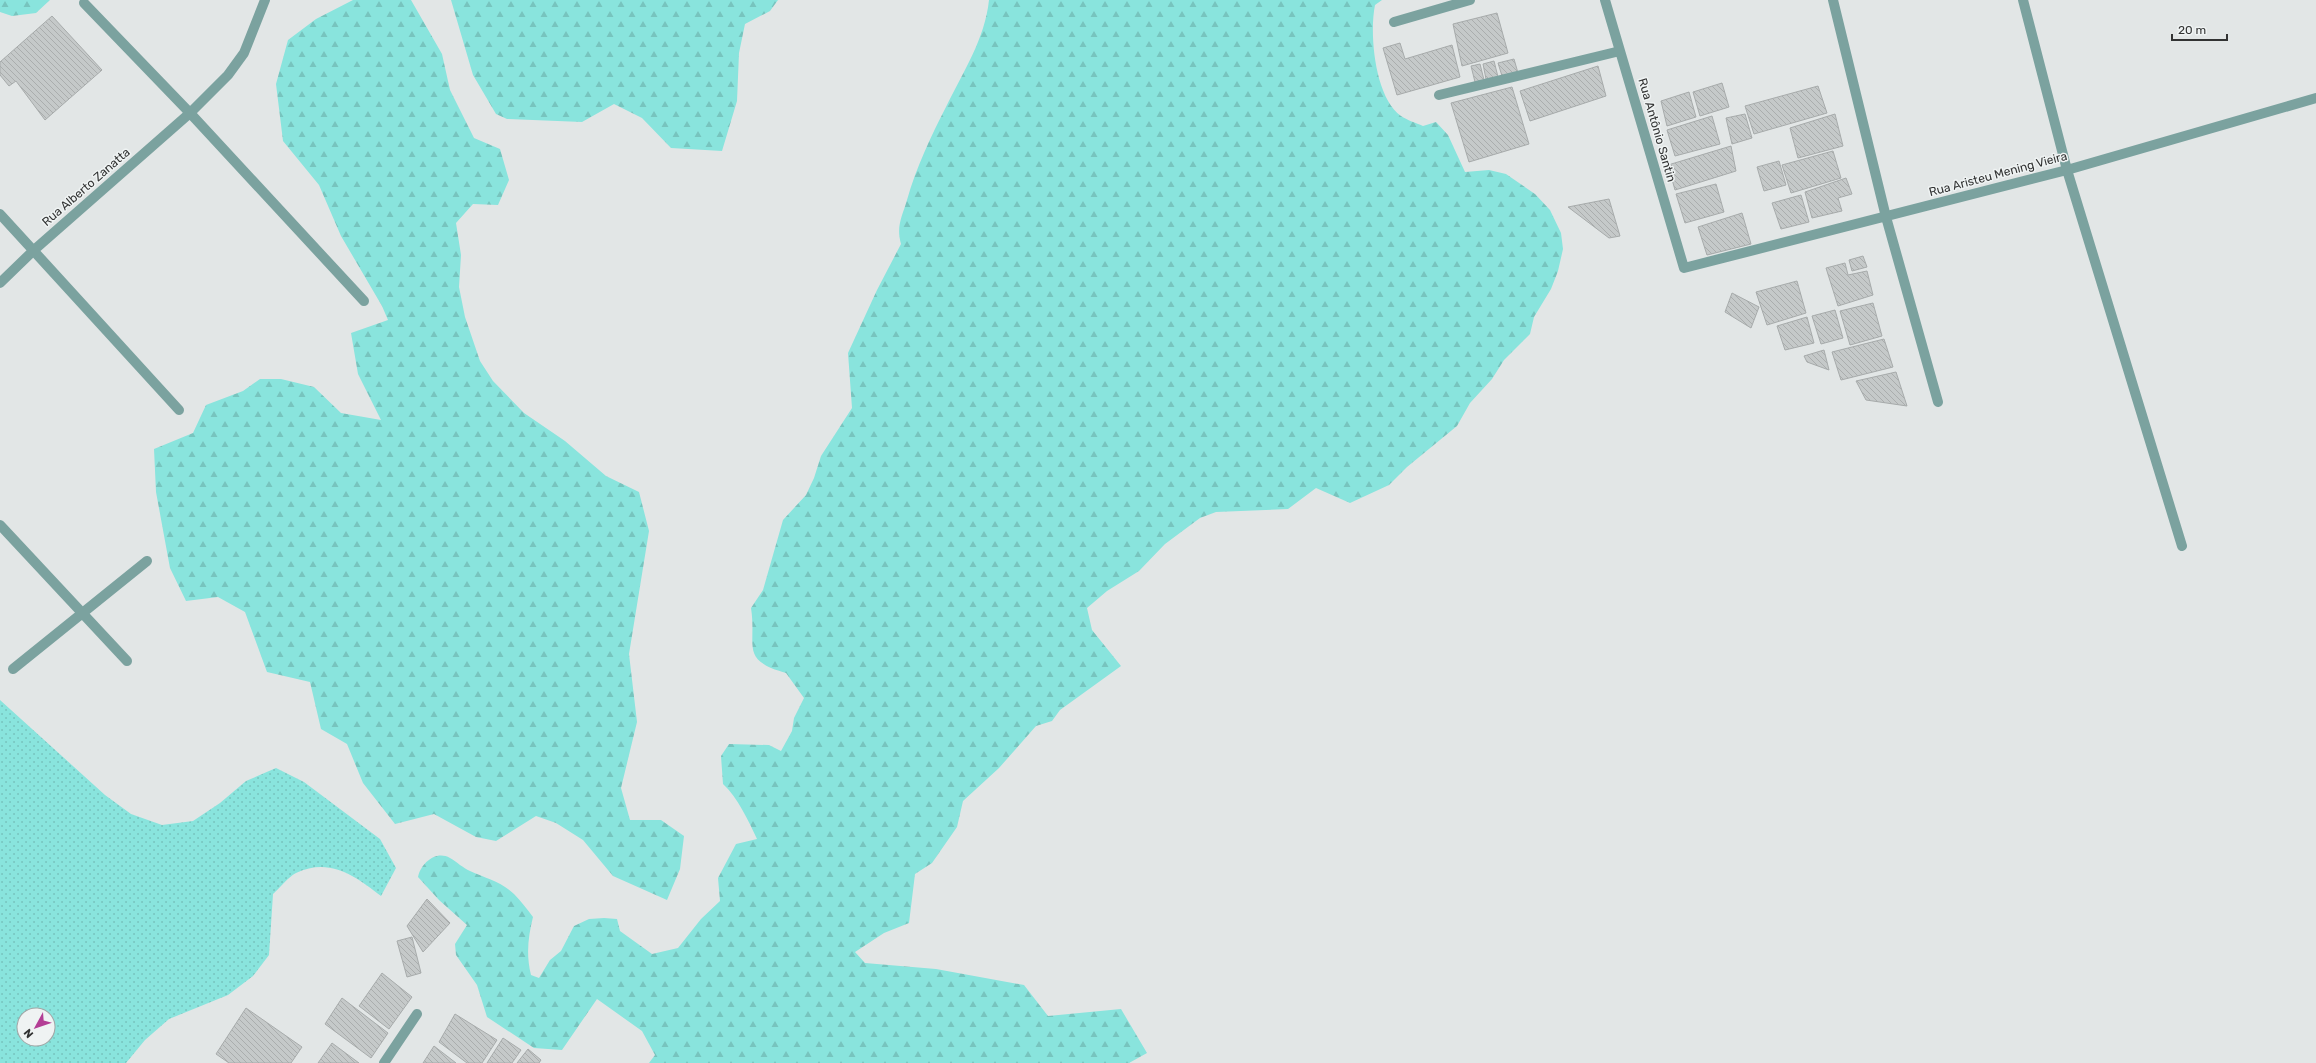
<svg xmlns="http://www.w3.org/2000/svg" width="2316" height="1063" font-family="Rubik,sans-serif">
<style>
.forest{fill:url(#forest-firs)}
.park{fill:url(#park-dots);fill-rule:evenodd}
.building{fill:url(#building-back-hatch);stroke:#a7abab}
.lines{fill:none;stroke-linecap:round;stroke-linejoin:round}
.minor{stroke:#7ba29f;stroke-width:10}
.labels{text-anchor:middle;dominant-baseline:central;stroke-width:3;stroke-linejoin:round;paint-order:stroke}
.street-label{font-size:12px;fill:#323333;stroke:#eff3f3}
</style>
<defs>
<pattern id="forest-firs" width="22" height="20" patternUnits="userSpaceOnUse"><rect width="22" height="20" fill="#89e4dd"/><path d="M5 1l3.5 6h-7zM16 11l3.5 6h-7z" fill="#77c4be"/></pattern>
<pattern id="park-dots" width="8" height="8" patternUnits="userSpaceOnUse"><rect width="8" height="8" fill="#89e4dd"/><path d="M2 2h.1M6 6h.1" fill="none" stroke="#77c4be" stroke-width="1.8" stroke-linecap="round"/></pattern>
<pattern id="building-back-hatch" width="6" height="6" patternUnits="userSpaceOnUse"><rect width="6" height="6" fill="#c5c9c9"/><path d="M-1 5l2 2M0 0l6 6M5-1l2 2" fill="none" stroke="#aaadad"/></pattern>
</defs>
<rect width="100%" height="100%" fill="#e2e6e6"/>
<path class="forest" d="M0 0H50L36 13 12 16 0 12Z
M353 0H411L442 54 450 90 474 138 500 149 509 180 498 205 473 204 456 223 461 255 459 287 465 317 480 361 493 381 524 413 565 441 606 476 639 492 649 531 629 654 637 722 621 788 630 820H661L684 836 680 869 667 900 613 876 583 840 556 823 536 816 496 841 476 837 434 814 395 824 363 783 347 744 321 729 310 682 267 672 245 612 218 597 186 601 170 568 156 492 154 449 193 433 206 405 243 391 260 379H281L314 387 341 413 381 420 358 374 351 333 388 320 382 306 341 236 319 185 283 141 276 84 288 40 316 19Z
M451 0H778L770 11 745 24 739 53 737 101 722 151 671 148 642 118 614 104 582 122 507 119 496 114 473 75Z
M989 0H1382L1375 5C1369 34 1375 98 1401 116 1407 120 1416 123 1423 126L1436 122 1448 135 1465 172 1489 170 1506 174 1535 194 1550 210 1561 233 1563 249 1558 271 1551 289 1534 317 1530 334 1504 360 1492 379 1470 403 1457 426 1407 467 1389 485 1350 503 1316 488 1288 509 1216 512 1200 518 1165 544 1139 571 1107 591 1087 608 1092 630 1121 666 1060 710 1052 721 1036 726 999 768 963 801 957 827 932 863 915 874 909 923 884 933 855 952 865 963 936 969 1024 985 1048 1016 1121 1009 1147 1053 1129 1063H649L655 1055 642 1031 597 999 562 1050 534 1048 487 1017 477 985 456 955 455 944 467 925 439 900 418 877C421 863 436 850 450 858 457 862 463 868 470 871 485 878 502 882 514 894 521 901 527 909 533 917 528 937 526 955 531 975L539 978 550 960 561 951 574 926 589 919 604 918 617 919 620 931 652 954 678 948 701 919 720 901 718 878 736 844 757 839C748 820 738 798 723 784L721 756 729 744 769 745 781 751 792 731 794 718 804 698 786 673C739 660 757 646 751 608L763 590 783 520 806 495 814 478 821 456 852 408 848 353 877 290 901 244C896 226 902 217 907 200 916 168 931 136 946 107 963 72 985 39 989 0Z"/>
<path class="park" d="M0 700 105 795 131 814 162 825 193 821 220 803 246 781 276 768 304 782 380 839 396 868 381 896C355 876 330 857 296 873 288 877 280 888 273 894L269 955 253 976 228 995 169 1019 145 1040 126 1063H0ZM24 1015H48V1039H24Z"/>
<path class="building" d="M1497 13 1508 53 1462 66 1453 24Z
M52 16 102 70 45 120 16 81 9 86 0 75V62Z
M1400 43 1405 59 1452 45 1460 77 1397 95 1383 48Z
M1514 59 1518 73 1502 76 1498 63Z
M1494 61 1498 77 1486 79 1483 64Z
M1480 64 1484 80 1475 82 1471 66Z
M1598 66 1606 96 1530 121 1520 91Z
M1722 83 1729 107 1700 116 1693 92Z
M1818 86 1827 113 1754 134 1745 106Z
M1512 87 1529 144 1469 162 1451 103Z
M1689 92 1696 117 1667 126 1661 101Z
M1745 114 1752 138 1732 144 1726 118Z
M1835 114 1843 146 1798 158 1790 128Z
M1712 116 1720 144 1675 156 1667 130Z
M1731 146 1736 171 1675 190 1668 165Z
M1833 151 1841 178 1791 193 1782 165Z
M1779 161 1786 185 1764 191 1757 167Z
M1846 178 1852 194 1838 198 1842 211 1812 218 1805 192Z
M1716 184 1724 212 1685 223 1676 194Z
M1801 195 1809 222 1781 229 1772 203Z
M1609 199 1620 236 1609 238 1568 207Z
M1742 213 1751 244 1707 255 1698 227Z
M1863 256 1867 267 1852 271 1849 260Z
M1845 263 1848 275 1867 271 1873 295 1838 306 1826 268Z
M1797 281 1806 313 1767 325 1756 292Z
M1732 293 1759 307 1751 328 1725 312Z
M1873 303 1882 336 1850 345 1840 311Z
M1835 310 1843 338 1821 344 1812 316Z
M1807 317 1814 343 1785 350 1777 326Z
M1884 339 1893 367 1841 380 1832 352Z
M1824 350 1829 370 1807 362 1804 356Z
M1896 372 1907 406 1866 400 1856 381Z
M427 899 450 923 423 952 407 926Z
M412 937 421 973 407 977 397 941Z
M382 973 412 997 389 1029 359 1006Z
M342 998 388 1033 371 1058 325 1024Z
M246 1008 302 1047 291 1063H229L216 1054Z
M455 1014 497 1040 482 1063H467L439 1042Z
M503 1038 521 1050 512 1063H487Z
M332 1043 359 1063H318Z
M434 1046 456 1063H423Z
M528 1049 541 1060 539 1063H517Z"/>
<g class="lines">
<path class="minor" d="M1605 0 1684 268 2067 170 2316 98
M1833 0 1886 217 1938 402
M2023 0 2067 170 2182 546
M84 3 190 113 364 301
M1394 22 1470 0
M1439 95 1620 51
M0 214 179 410
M0 283 34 250 190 113 228 75 244 53 265 0
M0 525 127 661
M13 669 147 561
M384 1063 417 1014"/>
</g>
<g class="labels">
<g class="street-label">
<text transform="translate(1657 130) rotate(74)">Rua Antônio Santin</text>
<text transform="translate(1998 174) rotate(-15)">Rua Aristeu Mening Vieira</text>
<text transform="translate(86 187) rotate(-41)">Rua Alberto Zanatta</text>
</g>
</g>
<g transform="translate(36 1027) rotate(230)"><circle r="19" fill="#eff3f3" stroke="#a3a6a6"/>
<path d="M0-3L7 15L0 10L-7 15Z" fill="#b33e95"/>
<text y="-6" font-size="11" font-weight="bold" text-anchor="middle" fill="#323333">N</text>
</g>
<path d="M2172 34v6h55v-6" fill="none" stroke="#323333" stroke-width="2"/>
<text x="2178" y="34" font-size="12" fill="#323333" stroke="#eff3f3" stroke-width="3" paint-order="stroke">20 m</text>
</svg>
